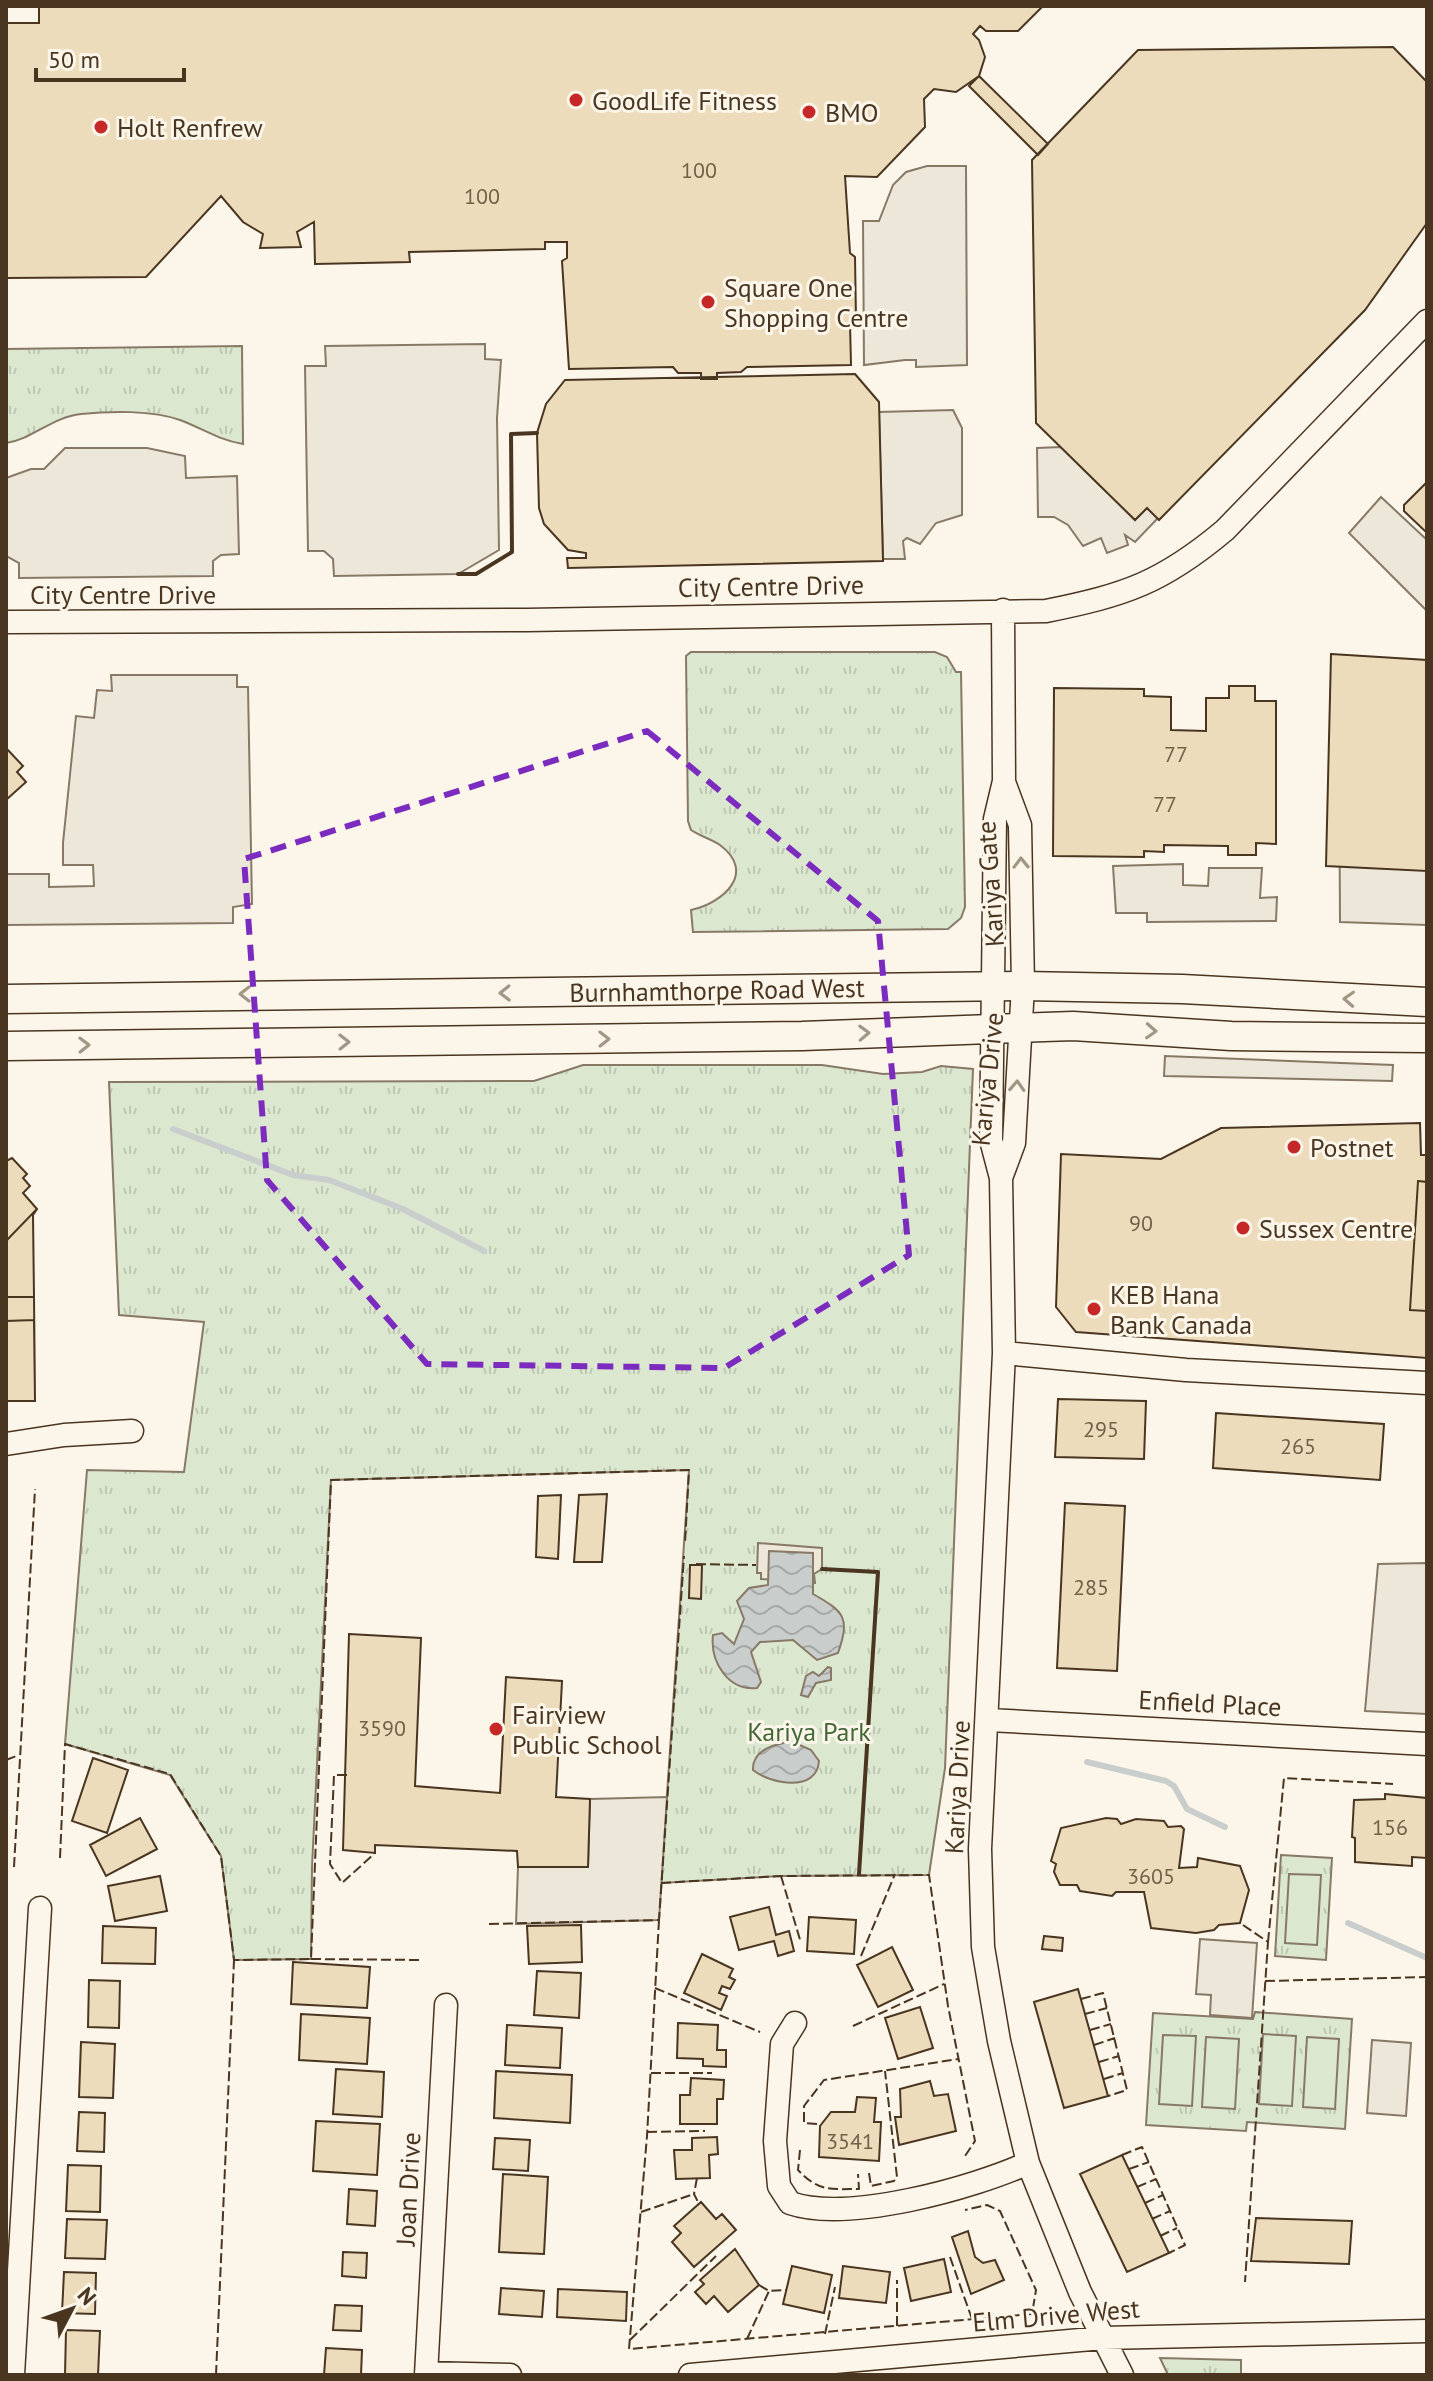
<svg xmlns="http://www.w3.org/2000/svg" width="1433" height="2381" font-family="'PT Sans',sans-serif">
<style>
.grass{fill:url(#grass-tufts);stroke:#887966;stroke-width:2}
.garden{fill:#dce7d0;stroke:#887966;stroke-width:2}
.parking{fill:#ede7d9;stroke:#887966;stroke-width:2}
.water{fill:url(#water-waves);stroke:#887966;stroke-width:2}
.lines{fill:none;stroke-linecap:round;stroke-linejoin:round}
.stream{stroke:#c9cecd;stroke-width:6}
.building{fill:#ecdcbc;stroke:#4a3520;stroke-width:2}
.minor-casing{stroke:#4a3520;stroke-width:25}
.major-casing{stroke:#4a3520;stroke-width:31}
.minor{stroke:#fbf6e9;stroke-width:22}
.major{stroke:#fbf6e9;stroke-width:28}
.fence{stroke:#4a3520;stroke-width:2;stroke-dasharray:10 4;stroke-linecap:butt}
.wall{stroke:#4a3520;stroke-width:4}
.oneway{stroke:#a29684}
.marked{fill:none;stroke:#7b2cbf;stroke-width:6;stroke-dasharray:16 10;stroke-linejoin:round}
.poi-dot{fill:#c62828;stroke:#fbf6e9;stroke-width:3}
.labels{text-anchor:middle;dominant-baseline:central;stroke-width:6;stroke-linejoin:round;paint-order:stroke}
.number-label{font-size:22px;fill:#725f47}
.poi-label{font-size:26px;fill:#4a3520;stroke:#fbf6e9;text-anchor:start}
.street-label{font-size:26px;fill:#4a3520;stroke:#fbf6e9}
.park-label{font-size:26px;fill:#436837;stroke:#fbf6e9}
</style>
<defs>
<pattern id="grass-tufts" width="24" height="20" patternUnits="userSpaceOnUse" patternTransform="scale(2)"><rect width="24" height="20" fill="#dce7d0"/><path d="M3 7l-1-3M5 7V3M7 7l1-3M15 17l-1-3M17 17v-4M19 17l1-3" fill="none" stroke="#bec7b2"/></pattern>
<pattern id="water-waves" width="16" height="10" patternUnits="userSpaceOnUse" patternTransform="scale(2)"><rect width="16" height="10" fill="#c9cecd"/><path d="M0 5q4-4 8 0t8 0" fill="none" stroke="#a5a8a6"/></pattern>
</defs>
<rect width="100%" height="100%" fill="#fbf6e9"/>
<path class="grass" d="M242 346 243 444C216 439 204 429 180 420 152 410 110 411 81 414 52 417 33 439 6 443V349Z
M691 652H935L947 657 956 672H961L965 907 961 918 948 929 693 932 691 910C723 903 757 873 720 845 711 839 700 836 691 830L688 821 686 656Z
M583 1065H822L883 1074 922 1072 941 1066 973 1069 945 1768 929 1875 781 1876 661 1883 689 1470 331 1480 312 1867 311 1959 234 1960 221 1856 170 1775 65 1744 87 1470 184 1472 204 1322 119 1315 109 1082 534 1081Z
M1281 1855 1332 1858 1326 1960 1275 1956Z
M1255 2012 1352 2019 1345 2129 1247 2122 1246 2131 1146 2125 1153 2013 1253 2019Z
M1160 2358 1241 2360V2375H1168Z"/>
<path class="garden" d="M1289 1874 1321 1875 1317 1945 1285 1943Z
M1263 2034 1296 2036 1292 2106 1259 2104Z
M1163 2035 1196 2036 1192 2106 1159 2104Z
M1206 2037 1239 2039 1235 2109 1202 2107Z
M1307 2037 1339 2039 1335 2109 1303 2107Z"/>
<path class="parking" d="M927 166H966L967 365 916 367V360H905L864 365 863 221H879L893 185 906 172Z
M485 344V359L501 360 497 418 499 550 458 574 334 576 333 559 324 551H308L305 366H326L325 346Z
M953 410 962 428V515L936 523 920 544 907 538 903 541 905 559H883L879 412Z
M1061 447 1135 520 1147 508 1158 518 1135 542 1125 535 1128 545 1107 553 1101 538 1083 546 1068 525 1054 517H1038L1037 448Z
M65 448H147L185 456 186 478 237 476 239 554 221 555 213 561V576L19 578V563L6 556V478L31 469H44Z
M1381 497 1427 540V611L1349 533Z
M111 675H237V687H248L252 904 233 907V923L6 925V874H49V887L94 886 93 865H63V843L76 716 94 718 97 690 112 691Z
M1339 725 1427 728V925L1340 922Z
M1183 864V885L1208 886 1209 868H1262L1260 898 1277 897 1276 921 1147 922V913H1116L1113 866Z
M1165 1056 1393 1065 1392 1081 1164 1076Z
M758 1543 822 1548V1569L814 1574 815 1583 761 1579V1573H757Z
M1427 1563V1714L1365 1711 1378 1564Z
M667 1797 659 1920 516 1924 518 1867H588L590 1799Z
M1200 1939 1257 1943 1252 2018 1210 2015 1211 1995 1196 1994Z
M1372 2040 1411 2043 1406 2116 1367 2113Z"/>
<path class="water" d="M769 1551 813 1553V1594C845 1612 850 1618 838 1653L817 1660 793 1640 760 1642 751 1652 761 1682 757 1688C728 1691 710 1662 713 1635L722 1633 734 1644 744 1619 737 1601 749 1588 768 1585Z
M828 1667 831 1668V1680L816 1683 808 1697 801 1695 806 1676 813 1672 819 1676Z
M793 1742 811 1750 819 1761C817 1793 770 1784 753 1770 752 1750 775 1743 793 1742Z"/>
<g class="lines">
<path class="stream" d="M173 1129 293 1175 329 1180 403 1209 484 1251
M1087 1762 1166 1781 1174 1786 1187 1809 1225 1827
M1348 1923 1427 1958"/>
</g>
<path class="building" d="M39 6H1043L1018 31H986L980 26 973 34 979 40 985 57 979 76 956 92 934 89 924 99 925 127 877 177 845 176 850 253 855 257 856 320 850 324 851 365 747 367 741 372 717 373V379H701V373H678L673 367 569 369 562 261 567 258V242H545V249L409 252 410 262 315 264 314 222 297 232 301 247 260 248 263 234 243 222 221 196 146 277 6 278V23H39Z
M1393 47 1427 82V223L1365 310 1159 520 1147 508 1135 520 1036 423 1032 160 1138 50Z
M979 76 1048 144 1038 155 969 86Z
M855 374 879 402 883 561 568 568 567 558H586V553L568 550 544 524 539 508 537 433 546 404 565 380Z
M1427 482V533L1404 511V505Z
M1331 654 1427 660V871L1326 866Z
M1229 686H1255V701H1276V844L1256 843V855H1228V846L1164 845V852L1144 851V857L1053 856 1054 688 1144 689V696L1171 697V730L1206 731V698H1229Z
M6 748 23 766 17 772 26 782 6 800Z
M1420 1123 1421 1155H1427V1358L1076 1332 1056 1307 1061 1154 1161 1159 1221 1128Z
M12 1158 27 1174 23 1178 30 1186 23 1193 37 1209 33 1215 34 1297H6V1161Z
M12 1158 27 1174 23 1178 30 1186 23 1193 37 1209 6 1241V1161Z
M12 1158 27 1174 23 1178 30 1186 23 1193 37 1209 33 1215 34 1297H6V1161Z
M1418 1181 1427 1182V1311L1410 1310Z
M6 1297H34L35 1401H6Z
M34 1320 35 1401H6V1321Z
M1058 1399 1146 1401 1144 1459 1055 1457Z
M1216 1413 1384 1424 1380 1480 1213 1468Z
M607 1494 602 1562H574L579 1495Z
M561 1495 558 1559 536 1557 538 1496Z
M1065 1503 1125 1506 1117 1671 1057 1668Z
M690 1565H702L701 1599 689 1598Z
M349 1634 421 1638 415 1786 500 1793 506 1677 562 1681 556 1797 590 1799 588 1867H518L517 1851 375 1845V1853L343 1850Z
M93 1758 128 1770 107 1833 72 1821Z
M1385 1794 1427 1798V1858L1412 1857V1866L1355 1862V1838L1352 1837 1354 1800 1385 1799Z
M140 1818 157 1849 106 1876 90 1845Z
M1106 1818 1117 1819 1121 1824 1136 1819 1164 1821 1168 1827 1181 1826 1184 1829 1179 1868 1197 1867 1198 1858 1240 1866 1249 1890 1240 1923 1219 1925 1214 1930 1196 1933 1151 1928 1144 1892H1116L1112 1896 1080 1891 1077 1885H1060L1054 1872 1056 1864 1051 1861 1061 1828Z
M160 1876 167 1911 115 1921 108 1886Z
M769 1907 776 1935 789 1931 794 1951 778 1956 774 1941 739 1950 730 1917Z
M809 1917 856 1920 854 1954 807 1951Z
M581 1925 582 1962 529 1964 527 1926Z
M103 1926 156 1928 155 1964 102 1963Z
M1044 1936 1063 1938 1062 1951 1042 1949Z
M892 1947 913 1990 878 2007 857 1965Z
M702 1954 733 1969 729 1977 735 1980 730 1989 722 1986 719 1993 727 1996 721 2010 684 1993Z
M293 1962 370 1967 367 2008 291 2004Z
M537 1971 581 1973 579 2018 534 2015Z
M89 1980 120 1981 119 2028 88 2027Z
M1078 1989 1108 2096 1064 2108 1034 2002Z
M920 2007 933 2048 898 2059 885 2018Z
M301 2014 370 2018 367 2064 299 2060Z
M678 2023 718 2025 717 2050H726V2067L703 2066V2059L677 2058Z
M507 2025 562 2028 560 2068 505 2065Z
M81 2042 115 2044 113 2098 79 2097Z
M336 2069 384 2072 382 2117 333 2114Z
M496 2071 572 2075 570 2123 494 2118Z
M691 2078 724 2080 723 2099H717V2124H680V2095H690Z
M930 2081 934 2096 948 2094 956 2131 899 2145 895 2117H901L900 2089Z
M857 2097 876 2098 874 2122H881L879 2161 819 2157 820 2126 831 2112H855Z
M79 2112 105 2113 104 2152 77 2151Z
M316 2121 380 2124 377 2175 313 2171Z
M717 2137 718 2154 709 2155 710 2178 676 2179 674 2150H692V2138Z
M495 2138 530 2140 528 2171 493 2169Z
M1122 2155 1169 2253 1127 2272 1080 2174Z
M68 2165 101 2166 100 2212 66 2211Z
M503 2174 548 2177 544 2254 499 2252Z
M349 2189 377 2191 375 2226 347 2224Z
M701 2202 716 2219 722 2214 736 2230 694 2267 672 2242 681 2233 674 2226Z
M1256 2218 1352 2221 1349 2264 1251 2261Z
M67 2219 107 2220 105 2259 65 2258Z
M968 2231 975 2257 983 2263 995 2260 1004 2280 971 2294 952 2237Z
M735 2249 759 2285 728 2312 714 2296 706 2304 695 2292 704 2284 700 2280Z
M343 2252 367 2253 366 2278 342 2276Z
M944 2259 951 2292 911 2301 904 2268Z
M792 2266 832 2275 824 2313 783 2304Z
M843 2266 890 2272 886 2303 839 2298Z
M64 2272 96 2273 95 2314 62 2313Z
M501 2288 544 2291 542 2317 499 2314Z
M558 2289 627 2292 626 2321 557 2317Z
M335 2305 362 2306 361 2331 333 2330Z
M66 2330 100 2331 98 2375H65Z
M326 2348 362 2350 361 2375H324Z"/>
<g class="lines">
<g class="minor-casing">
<path id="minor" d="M1003 610 1004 781 995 819 991 1140 1001 1178 1004 1353 980 1849 983 1947 999 2041 1028 2163 1080 2292 1122 2375
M6 622 527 620 1046 611C1125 595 1162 583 1225 530L1427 321
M1001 1178 1014 1143 1023 986 1020 825 1004 782
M1004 1353 1186 1370 1427 1383
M6 1444 64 1435 132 1431
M989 1720 1427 1744
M795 2023 782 2044 775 2141 779 2186 790 2203C848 2223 973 2188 1028 2163
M426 2373 510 2375
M13 2375 40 1908
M426 2375 446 2005
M690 2375 1103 2338 1427 2331"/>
</g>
<g class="major-casing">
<path id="major" d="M6 999 1023 986 1182 989 1427 1002
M6 1046 802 1036 1073 1026 1231 1036 1427 1038"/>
</g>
<use href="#minor" class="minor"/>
<use href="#major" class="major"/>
<path class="fence" d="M696 1564 756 1565
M6 1760 19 1755
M347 1775H334L330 1864 342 1883 375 1853
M60 1858 65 1744 170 1774 221 1856 234 1960 311 1959 331 1480 689 1470 685 1543
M14 1867 35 1489
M781 1876 801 1943
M661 1883 781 1876 929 1875 948 2006 975 2141 965 2156
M659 1920 647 2136 629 2349 1032 2314 1036 2290 1000 2211 987 2205 965 2210
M489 1924 659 1920 684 1556
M1243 1925 1268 1942 1245 2282
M1268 1942 1284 1778 1393 1784
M861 1956 895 1874
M311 1959 421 1960
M1265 1981 1427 1977
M655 1988 760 2032
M1081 1999 1103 1993 1127 2090 1108 2096
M1085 2014 1107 2008
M853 2026 944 1984
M1090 2030 1111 2024
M1094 2045 1115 2038
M1099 2062 1119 2056
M651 2073H712
M1104 2079 1123 2073
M817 2124 804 2123V2106L824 2080 958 2059
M647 2132 705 2131
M800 2150 798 2170C819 2192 830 2189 859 2189L858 2174
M1122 2155 1142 2147 1185 2245 1169 2253
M1129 2169 1149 2162
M869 2173 871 2186 894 2181 897 2177 885 2071
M697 2178 694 2194 699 2204
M1137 2187 1156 2179
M1145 2203 1163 2195
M641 2212 694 2194
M1152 2219 1170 2211
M1160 2236 1177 2228
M950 2257 972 2319
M759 2285 769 2291 787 2290
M897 2326V2280
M825 2334 835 2287
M747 2339 769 2291
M630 2340 716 2256
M216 2375 234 1960"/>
<path class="wall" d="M458 574H476L512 552 511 434 537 433
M822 1569 878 1572 859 1874"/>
</g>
<defs><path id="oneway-chevron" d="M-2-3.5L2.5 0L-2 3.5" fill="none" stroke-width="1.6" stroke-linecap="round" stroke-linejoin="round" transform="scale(2)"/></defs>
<g class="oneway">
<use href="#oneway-chevron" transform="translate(1021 863) rotate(-91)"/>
<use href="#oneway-chevron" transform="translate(505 993) rotate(179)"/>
<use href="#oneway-chevron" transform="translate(245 994) rotate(180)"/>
<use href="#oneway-chevron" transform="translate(1349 999) rotate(-177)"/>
<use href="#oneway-chevron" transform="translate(1151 1031) rotate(3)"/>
<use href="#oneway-chevron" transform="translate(864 1033) rotate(-2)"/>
<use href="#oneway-chevron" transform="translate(604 1039) rotate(-1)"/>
<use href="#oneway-chevron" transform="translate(344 1042) rotate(-1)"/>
<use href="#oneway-chevron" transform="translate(84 1045) rotate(-1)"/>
<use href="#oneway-chevron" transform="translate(1017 1086) rotate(-87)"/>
</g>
<path class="marked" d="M647 731 878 921 909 1255 724 1368 427 1364 267 1180 244 859Z"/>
<g class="poi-dot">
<circle cx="576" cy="100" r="8"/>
<circle cx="809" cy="112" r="8"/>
<circle cx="101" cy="127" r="8"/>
<circle cx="708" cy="302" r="8"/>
<circle cx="1294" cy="1147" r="8"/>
<circle cx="1243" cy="1228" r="8"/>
<circle cx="1094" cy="1309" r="8"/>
<circle cx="496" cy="1729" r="8"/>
</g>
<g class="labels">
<g class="number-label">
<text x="699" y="170">100</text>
<text x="482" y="196">100</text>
<text x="1176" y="754">77</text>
<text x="1165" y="804">77</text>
<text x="1141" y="1223">90</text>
<text x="1101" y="1429">295</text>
<text x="1298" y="1446">265</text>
<text x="1091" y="1587">285</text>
<text x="382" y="1728">3590</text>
<text x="1390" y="1827">156</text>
<text x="1151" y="1876">3605</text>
<text x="850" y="2141">3541</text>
</g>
<g class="poi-label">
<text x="592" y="100">GoodLife Fitness</text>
<text x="825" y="112">BMO</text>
<text x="117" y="127">Holt Renfrew</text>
<text x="724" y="287">Square One<tspan x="724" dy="30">Shopping Centre</tspan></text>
<text x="1310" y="1147">Postnet</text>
<text x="1259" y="1228">Sussex Centre</text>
<text x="1110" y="1294">KEB Hana<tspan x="1110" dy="30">Bank Canada</tspan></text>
<text x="512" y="1714">Fairview<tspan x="512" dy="30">Public School</tspan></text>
</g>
<g class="street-label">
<text transform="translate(771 586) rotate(-1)">City Centre Drive</text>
<text x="123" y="594">City Centre Drive</text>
<text transform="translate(990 884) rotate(-94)">Kariya Gate</text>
<text transform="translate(717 990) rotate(-1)">Burnhamthorpe Road West</text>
<text transform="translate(987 1079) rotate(-84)">Kariya Drive</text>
<text transform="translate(1210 1703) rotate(3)">Enfield Place</text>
<text transform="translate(957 1787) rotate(-87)">Kariya Drive</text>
<text transform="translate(408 2189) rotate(-87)">Joan Drive</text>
<text transform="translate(1056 2315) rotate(-5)">Elm Drive West</text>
</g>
<g class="park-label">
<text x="809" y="1731">Kariya Park</text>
</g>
</g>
<rect width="1433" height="2381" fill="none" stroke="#4a3520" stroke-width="16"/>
<g transform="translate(72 2309) rotate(49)" stroke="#fbf6e9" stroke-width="6" paint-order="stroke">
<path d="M0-6L14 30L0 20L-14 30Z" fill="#4a3520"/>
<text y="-12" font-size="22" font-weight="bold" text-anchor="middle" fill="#4a3520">N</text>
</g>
<path d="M36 68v12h148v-12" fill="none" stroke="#4a3520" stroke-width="4"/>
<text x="48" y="68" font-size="24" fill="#4a3520" stroke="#fbf6e9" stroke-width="6" paint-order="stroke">50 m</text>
</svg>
